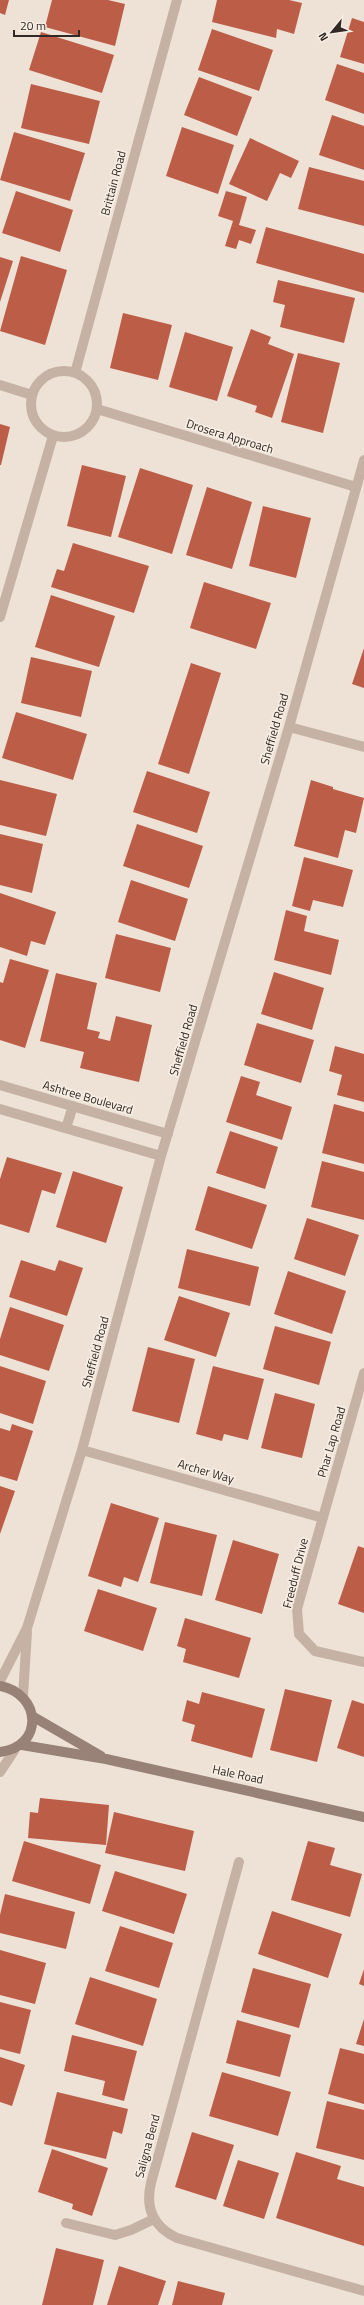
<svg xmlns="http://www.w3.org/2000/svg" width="364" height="2305" font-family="'Titillium Web',sans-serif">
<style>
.building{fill:#bc5d48}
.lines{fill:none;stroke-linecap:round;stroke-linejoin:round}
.lane{stroke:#c5b2a5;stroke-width:10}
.street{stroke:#c5b2a5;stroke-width:10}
.secondary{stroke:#988177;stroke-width:10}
.labels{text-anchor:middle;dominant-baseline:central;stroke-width:3.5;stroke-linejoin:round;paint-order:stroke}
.street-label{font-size:12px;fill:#312925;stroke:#f7ede3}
</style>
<rect width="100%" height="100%" fill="#eee2d7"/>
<path class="building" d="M0 0H9L5 15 0 13Z
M52 0H108L125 4 115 46 45 27Z
M217 0H289L302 3 294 34 277 29 276 38 212 22Z
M352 18 364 22V64L340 57Z
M212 29 273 50 259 91 198 70Z
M41 32 114 55 102 93 29 70Z
M337 64 364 73V114L325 100Z
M199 77 252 97 237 136 184 115Z
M31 84 100 101 89 144 21 128Z
M332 115 364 126V170L319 155Z
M182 127 234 145 218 194 166 176Z
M14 132 85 153 70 201 0 180Z
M250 138 299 161 291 178 280 173 267 201 229 184Z
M309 167 364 181V226L298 209Z
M16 191 73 210 60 252 2 233Z
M226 191 247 197 239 225 256 230 251 244 239 240 236 249 225 246 233 221 218 216Z
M266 227 364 254V293L256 263Z
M21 256 67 270 45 345 0 331Z
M0 257 13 261 0 302Z
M278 280 355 298 344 343 280 327 285 305 273 302Z
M123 313 172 325 158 380 110 368Z
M251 329 271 337 268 344 294 354 272 418 255 412 257 406 227 396Z
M185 332 233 347 217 401 169 387Z
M298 353 340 363 323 433 281 422Z
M0 424 10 427 1 465H0Z
M82 465 126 476 111 537 67 526Z
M140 468 193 485 172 554 118 537Z
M207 487 252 502 232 569 186 555Z
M263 506 311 518 296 578 249 566Z
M73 543 149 566 134 613 51 587 57 569 64 571Z
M204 582 271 603 256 649 190 628Z
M51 595 115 616 99 667 35 647Z
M364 648V688L352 684Z
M31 657 92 671 81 717 21 703Z
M191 663 221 673 189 774 158 764Z
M16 712 87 734 73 780 2 758Z
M147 771 210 792 197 833 133 812Z
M0 780 57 794 46 836 0 825Z
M311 780 333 787V789L364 798 356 833 345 830 338 858 294 846Z
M137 824 203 846 189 888 123 866Z
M0 834 43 844 32 893 0 885Z
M304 857 353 870 343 907 313 900 310 911 292 906Z
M131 880 188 899 175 941 118 922Z
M0 893 56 912 45 945 31 941 27 956 0 947Z
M286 910 307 916 304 931 339 940 331 975 274 960Z
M116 934 171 948 160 992 105 978Z
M10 959 49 970 25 1048 0 1040V982L3 983Z
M274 972 324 988 312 1030 261 1014Z
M56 973 97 983 87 1029 100 1032 98 1038 110 1041 116 1016 152 1025 139 1082 80 1068 84 1052 40 1041Z
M257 1023 314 1040 301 1083 244 1065Z
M335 1046 364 1054V1102L337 1095 342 1075 329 1071Z
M241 1076 260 1082 256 1095 292 1107 282 1140 226 1122Z
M334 1104 364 1112V1164L322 1153Z
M230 1131 278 1147 265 1189 216 1173Z
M7 1157 62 1173 55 1194 42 1190 29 1233 0 1224V1179Z
M322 1161 364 1172V1220L311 1207Z
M73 1171 123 1187 106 1243 56 1227Z
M208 1186 267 1205 252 1249 195 1230Z
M307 1218 359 1235 345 1276 294 1259Z
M187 1249 259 1267 250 1306 178 1288Z
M21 1260 55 1271 59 1260 83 1268 67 1316 9 1297Z
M288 1271 346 1291 332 1334 274 1314Z
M179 1296 230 1313 216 1357 164 1340Z
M10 1307 64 1325 49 1371 0 1355V1339Z
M275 1326 331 1342 319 1385 263 1369Z
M148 1347 195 1359 179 1423 132 1411Z
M0 1366 46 1381 33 1424 0 1413Z
M213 1366 264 1379 248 1440 224 1434 222 1441 196 1434Z
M275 1393 315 1404 302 1458 261 1448Z
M12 1424 33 1431 17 1481 0 1476V1428L10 1431Z
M0 1486 15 1491 0 1534Z
M111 1503 159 1518 138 1582 124 1577 121 1587 88 1576Z
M165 1522 217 1535 202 1596 150 1583Z
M233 1540 279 1554 262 1614 215 1600Z
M358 1546 364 1548V1613L338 1604Z
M98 1589 157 1608 143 1651 84 1631Z
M185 1618 251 1638 239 1678 183 1662 186 1649 177 1646Z
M285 1689 332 1700 317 1762 270 1750Z
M202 1692 265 1709 252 1758 191 1741 195 1725 182 1721 187 1700 199 1704Z
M352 1700 364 1704V1757L337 1748Z
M40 1798 109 1805 106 1845 28 1838 30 1812 38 1813Z
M114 1812 194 1831 185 1871 105 1853Z
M24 1841 101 1865 90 1904 12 1881Z
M308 1841 335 1848 330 1865 362 1874 350 1917 291 1900Z
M115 1871 187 1894 174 1934 102 1911Z
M5 1894 75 1912 66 1949 0 1933V1915Z
M272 1911 342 1934 328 1978 258 1954Z
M120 1926 173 1943 159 1988 105 1971Z
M0 1950 46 1963 35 2004 0 1995Z
M253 1968 311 1984 299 2028 241 2012Z
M364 1969V1986L359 1984Z
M90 1977 157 1999 143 2046 75 2024Z
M0 2002 31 2010 20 2054 0 2049Z
M364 2019V2046L356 2044Z
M237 2020 291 2035 280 2077 226 2063Z
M72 2035 137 2051 124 2101 102 2095 105 2081 64 2071Z
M340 2048 364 2054V2104L328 2094Z
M0 2057 25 2065 12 2106 0 2102Z
M222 2072 291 2092 278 2136 209 2116Z
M57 2092 128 2109 122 2134 113 2131 106 2159 44 2144Z
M327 2101 364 2110V2160L316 2148Z
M192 2132 234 2145 216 2200 175 2187Z
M52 2149 108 2168 92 2216 72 2209 73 2204 38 2192Z
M296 2152 341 2166 337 2179 364 2187V2246L276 2218Z
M238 2160 279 2173 264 2219 223 2206Z
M56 2248 104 2260 93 2305H42Z
M119 2266 166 2281 158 2305H107Z
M178 2281 225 2293 222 2305H172Z"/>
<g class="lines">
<path class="lane" d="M66 2223 115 2235 131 2230 154 2219"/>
<path class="street" d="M31 404a33 33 0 1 1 66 0a33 33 0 1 1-66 0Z
M75 373 177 0
M0 385 32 395
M97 409 356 487
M0 617 53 436
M289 727 364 747
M0 1085 168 1134
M0 1109 161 1156
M66 1128 73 1106
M364 1373 297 1609 299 1634 315 1651 364 1662
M82 1450 323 1518
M0 1681 27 1628 82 1450 161 1156 289 727 364 460
M23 1696 27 1632
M0 1772 14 1751
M239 1862 151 2183C145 2208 153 2227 177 2238L364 2291"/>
<path class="secondary" d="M0 1686C42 1694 44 1747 0 1752
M32 1716 101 1756
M22 1745 106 1759 364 1817"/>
</g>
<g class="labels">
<g class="street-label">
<text transform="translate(113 183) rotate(-75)">Brittain Road</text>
<text transform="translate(230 436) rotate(17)">Drosera Approach</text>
<text transform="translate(274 729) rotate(-74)">Sheffield Road</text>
<text transform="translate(183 1040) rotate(-74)">Sheffield Road</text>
<text transform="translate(88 1097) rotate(16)">Ashtree Boulevard</text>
<text transform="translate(95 1352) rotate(-75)">Sheffield Road</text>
<text transform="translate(331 1442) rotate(-74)">Phar Lap Road</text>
<text transform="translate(206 1471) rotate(16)">Archer Way</text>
<text transform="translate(295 1573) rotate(-76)">Freeduff Drive</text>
<text transform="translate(238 1774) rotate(12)">Hale Road</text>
<text transform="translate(147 2146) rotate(-75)">Saligna Bend</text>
</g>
</g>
<g transform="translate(332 32) rotate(241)" stroke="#f7ede3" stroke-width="3" paint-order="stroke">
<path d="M0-3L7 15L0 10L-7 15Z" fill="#312925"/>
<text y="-6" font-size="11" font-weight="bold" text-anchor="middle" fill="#312925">N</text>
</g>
<path d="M14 30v6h65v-6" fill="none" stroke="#312925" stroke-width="2"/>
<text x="20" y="30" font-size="12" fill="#312925" stroke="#f7ede3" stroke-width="3" paint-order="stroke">20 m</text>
</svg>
